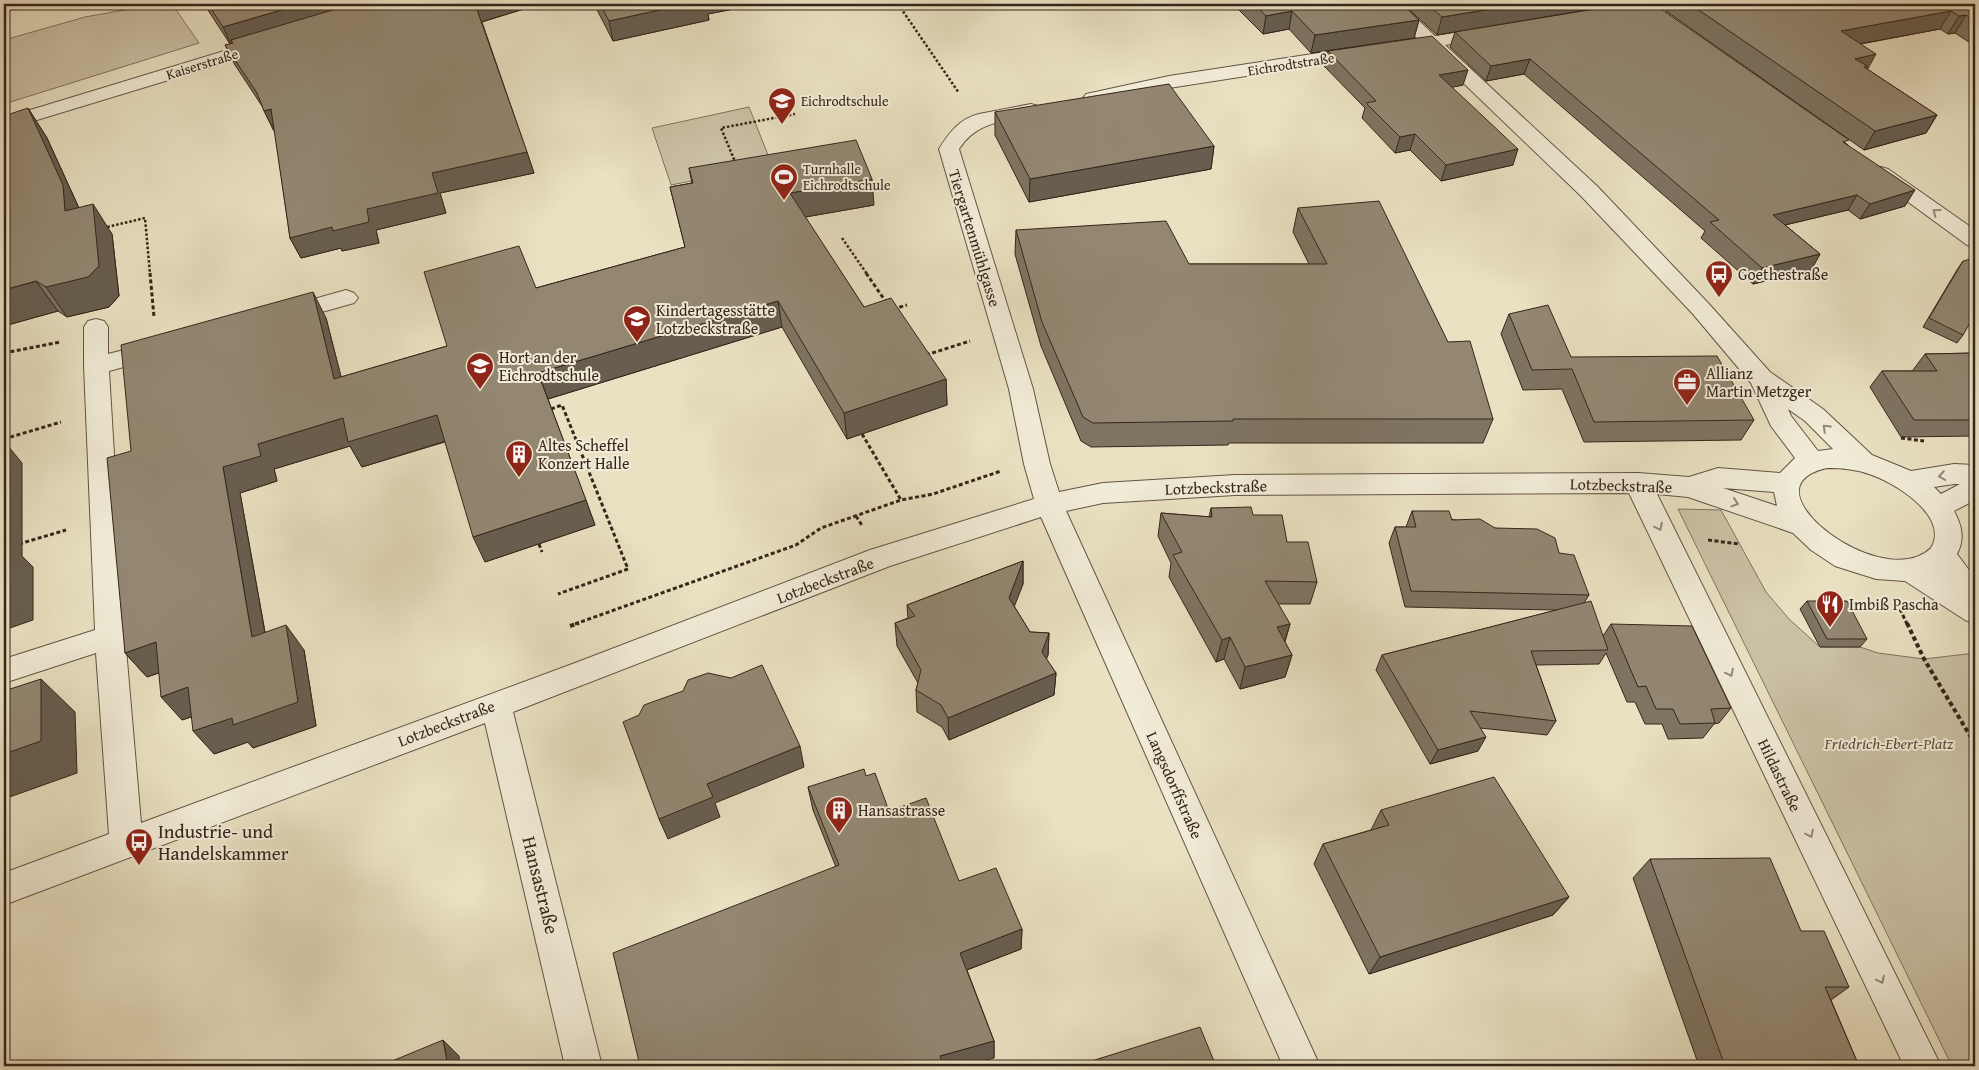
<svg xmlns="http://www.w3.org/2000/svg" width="1979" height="1070" font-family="'Gentium Book Plus',serif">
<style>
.green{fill:#cbc1a6;stroke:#807360}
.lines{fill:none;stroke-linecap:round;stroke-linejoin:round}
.minor-casing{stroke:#635445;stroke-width:2}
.path-far2{stroke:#36251b;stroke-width:2.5;stroke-dasharray:2.5 2;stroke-linecap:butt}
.path-far1{stroke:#36251b;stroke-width:3;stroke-dasharray:4 2.5;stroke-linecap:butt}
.path{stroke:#36251b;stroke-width:4;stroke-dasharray:4.5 3;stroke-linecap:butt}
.minor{fill:#f1ecd7;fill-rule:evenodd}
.wall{fill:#7e7462;stroke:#36251b}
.shaded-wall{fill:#675e50;stroke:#36251b}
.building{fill:#938772;stroke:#36251b}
.oneway{stroke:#948879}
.labels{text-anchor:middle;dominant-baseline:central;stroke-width:4;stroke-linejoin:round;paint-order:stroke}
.far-street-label{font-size:14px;fill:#36251b;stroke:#f1ecd7}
.far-poi-label{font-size:14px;fill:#36251b;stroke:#f1ecd7;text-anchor:start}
.street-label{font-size:16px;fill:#36251b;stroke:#f1ecd7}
.poi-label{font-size:16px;fill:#36251b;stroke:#f1ecd7;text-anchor:start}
.park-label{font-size:16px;font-style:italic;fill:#5b4c3e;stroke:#f1ecd7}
.near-poi-label{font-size:19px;fill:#36251b;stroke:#f1ecd7;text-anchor:start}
.near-street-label{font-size:19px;fill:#36251b;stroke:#f1ecd7}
</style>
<rect width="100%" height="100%" fill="#e9e1c2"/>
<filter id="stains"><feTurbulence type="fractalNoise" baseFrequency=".004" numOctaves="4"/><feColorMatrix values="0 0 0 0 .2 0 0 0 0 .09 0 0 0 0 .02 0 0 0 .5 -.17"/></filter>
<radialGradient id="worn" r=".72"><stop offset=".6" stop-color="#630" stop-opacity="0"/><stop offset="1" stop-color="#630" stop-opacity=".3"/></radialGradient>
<path class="green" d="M158 4H172L199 43 4 104V40L85 17Z
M749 107 772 165 671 185 652 128Z
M1678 509 1721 510 1766 592 1789 619 1820 647H1860L1878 653 1924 659 1975 653V1066H1952Z"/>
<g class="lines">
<g class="minor-casing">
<path id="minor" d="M1382 4H1401L1435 36 1489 27 1496 29 1498 33 1496 37 1445 45 1597 186 1709 304 1770 372 1823 409 1872 455 1911 471 1954 464 1975 465V500L1954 511C1962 526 1965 539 1957 554L1975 578V624L1965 620 1905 581 1876 579 1835 566 1811 550 1793 533 1688 497 1657 494 1941 1066H1904L1629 493 1235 495 1103 503 1066 511 1320 1066H1283L1041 517 890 566 513 712 602 1066H565L485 723 4 905V873L109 834 96 653 4 683V659L95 630 84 366V327L88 321 96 319 104 321 108 327V354L159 341 168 343 171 349 168 355 109 371 125 637 141 823 575 663 870 550 1034 499 1024 464 1009 389 939 149C949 133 959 119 979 114L1031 104 1038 106 1041 110 1038 114C1007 122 978 119 959 149L1033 389 1050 464 1059 492 1103 483 1235 475 1638 473 1689 477 1718 468 1780 473 1795 458 1771 426 1751 383 1693 314 1581 196 1427 48 1169 88 1093 104 1086 102 1083 98 1086 94 1169 76 1417 38ZM1788 409 1805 421 1833 449 1818 451 1791 416ZM1827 468C1841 468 1855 469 1869 474 1894 482 1950 516 1931 548 1889 589 1776 512 1803 480 1809 473 1818 470 1827 468ZM1954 484H1960L1941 494 1934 487ZM1723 488 1774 492 1777 506Z
M1632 4H1673L1670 8 1664 9 1621 16 1615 15 1612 11 1615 7Z
M267 38 274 40 276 44 274 48 4 130V118Z
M1881 167 1888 169 1975 230V247L1967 245 1874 177 1871 173 1874 169Z
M346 290 354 293 358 298 354 303 283 323 275 320 271 315 275 310Z"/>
</g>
<path class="path-far2" d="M898 4 959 93
M736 164 721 128 795 114
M103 228 145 218 150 274
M842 238 867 274"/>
<path class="path-far1" d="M150 273 154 317
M866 273 886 302
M893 309 907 305
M4 353 60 342
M926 355 970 341
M551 409 562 405 628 569 558 594
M862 434 901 500
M1901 438 1924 441
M4 439 61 422
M856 516 863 527
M1708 540 1739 544
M19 544 66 530
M539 544 542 552
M1900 609 1907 624
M575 624 796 545 821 528 901 500 933 494 1001 471"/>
<path class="path" d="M1907 623 1924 659 1975 744
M570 626 579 623"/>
<use href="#minor" class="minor"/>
</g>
<path class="wall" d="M204 4H540L482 22 534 173 440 193 446 213 376 230 379 243 342 251 341 248 301 258 290 238 275 131H274L262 106 235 65 225 45 230 44Z
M594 4H759L708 14 709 20 613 41Z
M1233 4H1402L1419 20 1414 38 1311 53 1289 29 1263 34Z
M1403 4H1623L1847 144 1905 206 1860 219 1848 210 1785 225 1820 254 1811 270 1753 284 1701 238 1705 231 1524 74 1486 81 1450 47 1455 32 1437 35Z
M1669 4H1975V46L1955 33 1948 34 1940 29 1861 44 1867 69 1937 115 1926 133 1864 150 1666 11Z
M1328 51 1463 85 1452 87 1513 165 1441 181 1410 150 1395 153 1362 118 1365 108 1324 66Z
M28 108 47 138 79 208 112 234 119 296 109 307 67 317 58 311 4 326Z
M995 112 1214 146 1211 169 1029 202 995 135Z
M689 168 874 205 805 217 864 307 946 379 947 405 847 439 782 327 548 399 595 525 485 562 445 442 362 467 350 446 274 469 277 481 240 493 265 632 304 650 316 726 253 748 248 742 214 754 191 717 182 720 159 673 147 677 125 653 131 451 326 318 341 377 447 346 536 288 685 247 670 187 692 183Z
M1298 208 1448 342 1493 419 1483 443H1229L1228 445 1091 447 1081 441 1041 346 1015 254 1016 230 1189 264H1309L1293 232Z
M1963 261V335L1957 343 1923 327 1957 270Z
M1509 314 1571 357 1754 420 1741 440 1584 442 1562 389 1523 390 1501 334Z
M1975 353V436L1901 437 1870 387 1882 371H1913V370L1925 354Z
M1211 508 1253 515 1287 542 1317 582 1310 604H1278L1290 624 1285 642 1292 655 1285 677 1240 689 1224 659 1216 662 1169 577 1171 563 1158 536 1161 513 1209 517Z
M1412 511 1495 528 1559 553 1589 595 1584 603 1603 636 1611 624 1731 708 1719 723 1714 724 1703 738 1668 739 1662 724H1645L1635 702H1627L1606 653 1599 664 1536 665 1556 721 1547 735 1480 728 1478 751 1430 764 1376 670 1382 655 1557 610 1405 607 1389 543 1395 527H1406Z
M1023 561V584L1014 606 1030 632 1049 633 1048 655 1046 659 1056 673 1054 695 949 740 942 727 917 712 916 690 918 683 897 646 895 623 908 618 907 605Z
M1807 601 1867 639 1860 647H1820L1800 609Z
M866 776 889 811 959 881 1022 929 1021 949 967 970 994 1041V1058L836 867 813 810 808 787Z
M1381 810 1569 897 1553 915 1369 974 1314 864 1323 844 1371 830Z
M1650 859 1801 931 1849 987 1831 1000 1859 1066H1699L1633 878Z"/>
<path class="shaded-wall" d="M302 4H376L231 40 234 47H232L223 27Z
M475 4H540L481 22Z
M687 4H759L708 14 709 20 613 41 609 21Z
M1522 4H1623L1437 35 1442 17Z
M1292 11 1289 29 1263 34 1266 16Z
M1951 11 1940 29 1831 49 1841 31Z
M1966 15 1955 33 1948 34 1959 16Z
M1419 20 1414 38 1311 53 1315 35Z
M1876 54 1866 72 1855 59Z
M1530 59 1524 74 1486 81 1491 66Z
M1468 70 1463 85 1434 91 1439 75Z
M28 108 47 138 82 215 65 211Z
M271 109 281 129 274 131 264 111Z
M1937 115 1926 133 1864 150 1875 131Z
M1415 134 1410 150 1395 153 1400 137Z
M1214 146 1211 169 1029 202 1030 179Z
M1518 149 1513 165 1441 181 1446 165Z
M527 152 534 173 440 193 446 213 376 230 379 243 342 251 341 248 301 258 290 238 432 173Z
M872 179 874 205 794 219 790 193Z
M1915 190 1905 206 1860 219 1870 204Z
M1857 195 1848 210 1764 230 1773 215Z
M93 204 112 234 119 296 109 307 67 317 46 287Z
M1820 254 1811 270 1753 284 1762 268Z
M36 281 58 311 4 326V290Z
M313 292 326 318 348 404 334 379Z
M778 301 782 327 548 399 538 373Z
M946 379 947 405 847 439 844 413Z
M437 415 449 440 362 467 350 446 274 469 277 481 240 493 270 661 252 637 223 467 258 444 343 418Z
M4 441 22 463V556L33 567V620L4 630Z
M586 500 595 525 485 562 473 537Z
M1023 561V584L1009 620V598Z
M1290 624 1283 646 1277 627Z
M286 625 304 650 316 726 253 748 248 742 214 754 193 731Z
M1049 633 1048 655 1041 674 1042 652Z
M1230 637 1224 659 1216 662 1222 640Z
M156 642 177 666 147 677 125 653Z
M1292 655 1285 677 1240 689 1245 667Z
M1056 673 1054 695 949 740 948 718Z
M41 679 75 712 77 773 4 799V754Z
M188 687 209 711 182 720 161 697Z
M1486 737 1478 751 1430 764 1438 750Z
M800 746 804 767 715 803 720 817 668 839 659 819 707 784Z
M1569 897 1553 915 1369 974 1380 957Z
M1022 929 1021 949 961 972 960 953Z
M443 1040 459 1056 460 1066H448Z
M994 1041V1058L966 1066H941L940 1056Z"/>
<path class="building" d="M208 4H302L223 27Z
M353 4H475L527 152 432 173 438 193 367 209 369 222 333 231 332 227 290 238 271 109 264 111 257 93 225 45 233 43 231 40Z
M600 4H687L609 21Z
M1254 4H1402L1419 20 1315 35 1292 11 1266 16Z
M1427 4H1522L1442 17Z
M1625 4H1654L1849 140 1843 142 1915 190 1870 204 1857 195 1773 215 1820 254 1762 268 1710 222 1719 220 1530 59 1491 66 1455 32Z
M1690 4H1975V20L1966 15 1959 16 1951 11 1841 31 1876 54 1855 59 1867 66 1864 67 1937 115 1875 131Z
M1432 36 1468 70 1439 75 1518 149 1446 165 1415 134 1400 137 1366 103 1376 101 1328 51Z
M1169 84 1214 146 1030 179 995 112Z
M28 108 63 185 65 211 93 204 99 266 88 277 46 287 36 281 4 290V116Z
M856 140 872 179 790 193 864 307 891 298 946 379 844 413 778 301 538 373 586 500 473 537 437 415 348 442 343 418 258 444 261 456 223 467 252 637 286 625 298 702 233 725 232 718 193 731 188 687 161 697 156 642 125 653 107 458 131 451 121 345 313 292 334 379 447 346 424 272 519 246 536 288 685 247 670 187 693 183 689 168Z
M1379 201 1448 342 1470 341 1493 419H1233V421L1093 423 1083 417 1042 322 1016 230 1166 221 1189 264H1327L1298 208Z
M1975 258V314L1963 335 1929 318 1963 261Z
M1548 305 1571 357 1717 356 1754 420 1594 422 1572 369 1532 370 1509 314Z
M1975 353V420H1914L1882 371H1937L1925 354Z
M1251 507 1253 515H1282L1287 542H1308L1317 582 1265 581 1290 624 1277 627 1292 655 1245 667 1230 637 1222 640 1173 555 1182 552 1161 513 1212 517 1211 508Z
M1412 511H1449L1452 520 1480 519 1495 528 1537 529 1555 538 1559 553 1574 555 1589 595 1411 591 1395 527H1416Z
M6 538V592L4 593V539Z
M1023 561 1009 598 1030 632 1049 633 1042 652 1056 673 948 718 941 705 916 690 921 670 895 623 915 616 907 605Z
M1591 601 1608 650 1531 651 1556 721 1470 711 1486 737 1438 750 1382 655Z
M1807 601H1847L1867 639H1827Z
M1611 624 1692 626 1731 708 1711 709 1715 723 1680 724 1673 709H1656L1646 686 1638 687Z
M762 665 800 746 707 784 713 797 659 819 623 722 639 715 644 705 683 691 688 680 708 673 731 678Z
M41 679V741L4 754V691Z
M864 769 866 776 875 773 889 811 926 798 959 881 996 868 1022 929 960 953 994 1041 940 1056 944 1066H640L613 953 839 865 808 787Z
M1494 777 1569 897 1380 957 1323 844 1389 825 1381 810Z
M1770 858 1801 931H1824L1849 987H1825L1859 1066H1725L1650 859Z
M1200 1027 1216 1066H1080L1079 1065Z
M443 1040 448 1066H380Z"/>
<defs><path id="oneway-chevron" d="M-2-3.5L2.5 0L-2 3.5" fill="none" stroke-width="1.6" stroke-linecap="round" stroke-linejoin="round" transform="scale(1.25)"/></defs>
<g class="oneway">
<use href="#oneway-chevron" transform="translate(1936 212) rotate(-144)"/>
<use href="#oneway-chevron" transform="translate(1826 428) rotate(-136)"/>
<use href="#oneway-chevron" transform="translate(1942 476) rotate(171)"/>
<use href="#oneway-chevron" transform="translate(1735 503) rotate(18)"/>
<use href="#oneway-chevron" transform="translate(1659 527) rotate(64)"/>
<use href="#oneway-chevron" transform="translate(1730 673) rotate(64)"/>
<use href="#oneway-chevron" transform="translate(1810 834) rotate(64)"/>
<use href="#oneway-chevron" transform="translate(1881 980) rotate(64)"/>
</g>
<defs>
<g id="school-pin" transform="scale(1.4375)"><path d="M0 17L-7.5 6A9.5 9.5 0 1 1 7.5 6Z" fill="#8f2418" stroke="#f1ecd7"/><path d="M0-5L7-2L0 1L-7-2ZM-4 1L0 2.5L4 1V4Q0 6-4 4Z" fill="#fff"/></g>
<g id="stadium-pin" transform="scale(1.4375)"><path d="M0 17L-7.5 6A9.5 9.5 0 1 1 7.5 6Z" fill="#8f2418" stroke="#f1ecd7"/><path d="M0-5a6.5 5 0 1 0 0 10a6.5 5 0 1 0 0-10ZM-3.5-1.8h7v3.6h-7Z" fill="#fff"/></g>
<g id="bus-pin" transform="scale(1.4375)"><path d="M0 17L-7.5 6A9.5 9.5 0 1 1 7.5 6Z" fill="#8f2418" stroke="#f1ecd7"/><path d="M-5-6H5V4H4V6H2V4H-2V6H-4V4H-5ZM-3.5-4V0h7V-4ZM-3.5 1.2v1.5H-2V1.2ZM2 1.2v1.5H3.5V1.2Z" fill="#fff"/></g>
<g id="office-pin" transform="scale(1.4375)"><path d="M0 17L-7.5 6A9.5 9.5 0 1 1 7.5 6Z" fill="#8f2418" stroke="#f1ecd7"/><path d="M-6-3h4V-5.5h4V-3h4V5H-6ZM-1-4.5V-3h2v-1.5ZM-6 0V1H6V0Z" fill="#fff"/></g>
<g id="building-pin" transform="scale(1.4375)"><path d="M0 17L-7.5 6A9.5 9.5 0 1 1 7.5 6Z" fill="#8f2418" stroke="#f1ecd7"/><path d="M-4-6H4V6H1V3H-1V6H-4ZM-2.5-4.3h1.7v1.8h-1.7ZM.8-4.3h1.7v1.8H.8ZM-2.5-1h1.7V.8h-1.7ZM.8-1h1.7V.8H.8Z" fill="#fff"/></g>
<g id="restaurant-pin" transform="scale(1.4375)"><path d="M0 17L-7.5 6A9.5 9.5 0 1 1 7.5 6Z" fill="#8f2418" stroke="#f1ecd7"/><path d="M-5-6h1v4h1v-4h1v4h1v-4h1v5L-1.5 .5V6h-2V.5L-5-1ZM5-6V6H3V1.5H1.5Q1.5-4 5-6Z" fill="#fff"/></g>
</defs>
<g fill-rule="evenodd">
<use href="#school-pin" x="782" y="101"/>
<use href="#stadium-pin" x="784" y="177"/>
<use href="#bus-pin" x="1719" y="274"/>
<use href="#school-pin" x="637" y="319"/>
<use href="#school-pin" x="480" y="366"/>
<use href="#office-pin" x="1687" y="382"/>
<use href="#building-pin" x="519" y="454"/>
<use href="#restaurant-pin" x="1830" y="604"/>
<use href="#building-pin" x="839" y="810"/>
<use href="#bus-pin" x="139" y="842"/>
</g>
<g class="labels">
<g class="far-street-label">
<text transform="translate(202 64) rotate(-17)">Kaiserstraße</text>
<text transform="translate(1291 64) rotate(-9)">Eichrodtstraße</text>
</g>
<g class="far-poi-label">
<text x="801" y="101">Eichrodtschule</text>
<text x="803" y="169">Turnhalle<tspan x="803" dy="16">Eichrodtschule</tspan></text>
</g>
<g class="street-label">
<text transform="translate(975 238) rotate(73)">Tiergartenmühlgasse</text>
<text transform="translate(1621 485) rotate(2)">Lotzbeckstraße</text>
<text transform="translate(1216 487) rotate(-2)">Lotzbeckstraße</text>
<text transform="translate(825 580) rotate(-21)">Lotzbeckstraße</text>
<text transform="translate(446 723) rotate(-21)">Lotzbeckstraße</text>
<text transform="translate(1780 775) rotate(64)">Hildastraße</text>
<text transform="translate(1175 785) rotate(66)">Langsdorffstraße</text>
</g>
<g class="poi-label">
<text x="1738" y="274">Goethestraße</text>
<text x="656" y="310">Kindertagesstätte<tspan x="656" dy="18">Lotzbeckstraße</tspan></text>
<text x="499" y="357">Hort an der<tspan x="499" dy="18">Eichrodtschule</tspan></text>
<text x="1706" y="373">Allianz<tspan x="1706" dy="18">Martin Metzger</tspan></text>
<text x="538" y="445">Altes Scheffel<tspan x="538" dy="18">Konzert Halle</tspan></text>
<text x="1849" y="604">Imbiß Pascha</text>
<text x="858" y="810">Hansastrasse</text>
</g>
<g class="park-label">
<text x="1889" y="743">Friedrich-Ebert-Platz</text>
</g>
<g class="near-poi-label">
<text x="158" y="831">Industrie- und<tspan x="158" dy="22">Handelskammer</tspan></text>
</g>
<g class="near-street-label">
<text transform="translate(541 885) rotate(76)">Hansastraße</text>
</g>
</g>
<rect width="1979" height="1070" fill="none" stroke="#e9e1c2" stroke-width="20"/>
<rect x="5" y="5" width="1969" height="1060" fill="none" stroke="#36251b" stroke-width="2.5"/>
<rect x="10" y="10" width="1959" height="1050" fill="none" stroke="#36251b"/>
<rect width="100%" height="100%" filter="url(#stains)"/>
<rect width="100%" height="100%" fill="url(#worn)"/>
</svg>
